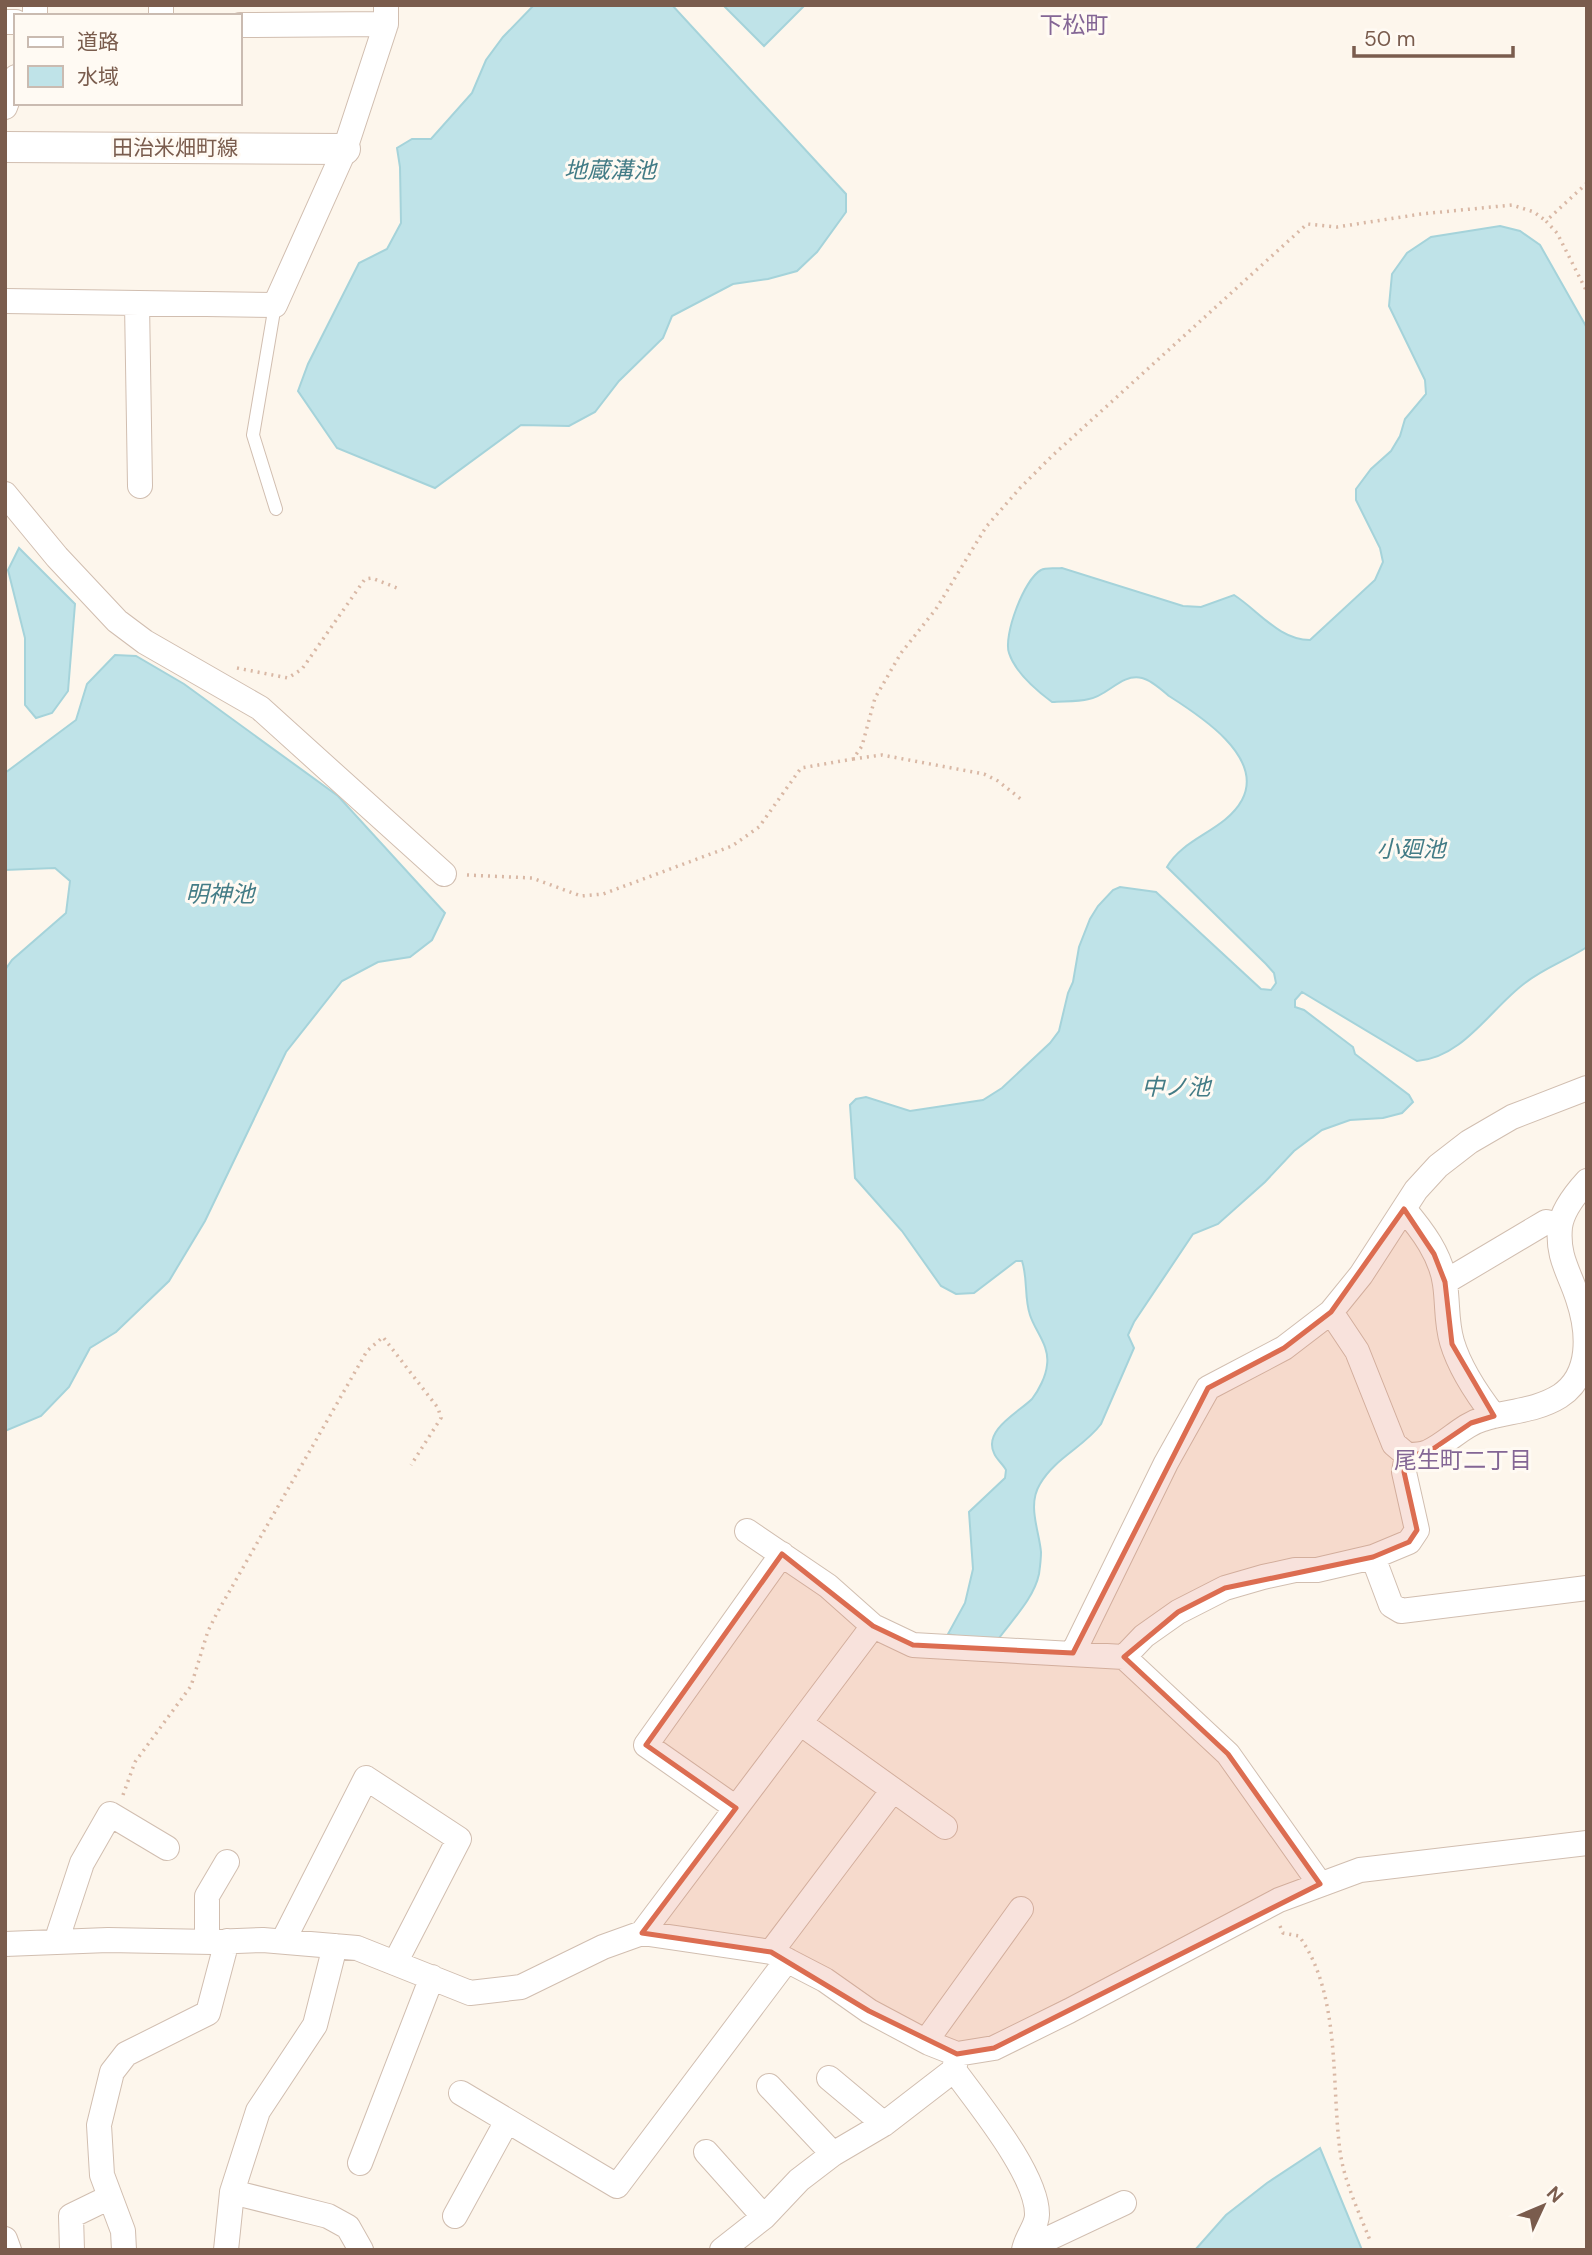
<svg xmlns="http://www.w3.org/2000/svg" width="1592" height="2255" font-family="'DM Sans','Noto Sans JP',sans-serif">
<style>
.water{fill:#bfe3e8;stroke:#a5d3da;stroke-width:2}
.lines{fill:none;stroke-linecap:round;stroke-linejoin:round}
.service-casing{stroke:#d1beb0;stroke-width:14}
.minor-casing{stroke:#d1beb0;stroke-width:26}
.tertiary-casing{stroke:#d1beb0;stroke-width:32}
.path{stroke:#d9b8a5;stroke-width:3.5;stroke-dasharray:2 5;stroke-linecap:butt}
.service{stroke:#fff;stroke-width:12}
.minor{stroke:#fff;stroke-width:24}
.tertiary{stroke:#fff;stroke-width:30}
.marked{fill:#dc6d51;fill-opacity:0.2;stroke:#dc6d51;stroke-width:5;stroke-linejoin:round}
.labels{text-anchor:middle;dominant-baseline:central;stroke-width:6;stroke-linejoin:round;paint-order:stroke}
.street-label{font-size:21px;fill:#7a5c4d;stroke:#fffaf3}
.neighbourhood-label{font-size:23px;fill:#846695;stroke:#fffaf3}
.water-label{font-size:23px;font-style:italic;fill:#437c86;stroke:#fffaf3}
</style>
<rect width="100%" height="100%" fill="#fdf6ec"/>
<path class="water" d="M534 5H672L846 194V212L817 252 797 271 768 279 733 284 672 316 663 338 619 381 595 412 569 426 521 425 435 488 337 448 298 391 308 364 359 263 387 249 401 223 400 167 397 148 412 139H431L472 93 486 60 503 37Z
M723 5H805L764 46Z
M1500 226 1520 231 1540 245 1587 328V947C1567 960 1544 968 1525 983 1491 1008 1463 1058 1417 1061L1302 992 1295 1000V1007L1304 1010 1353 1047 1355 1054 1409 1095 1413 1102 1402 1113 1383 1118 1350 1120 1322 1130 1294 1151 1265 1182 1218 1224 1193 1234 1134 1322 1128 1335 1134 1348 1101 1424C1084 1447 1055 1458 1040 1484 1027 1505 1039 1530 1041 1552 1041 1559 1040 1567 1039 1574 1034 1598 1013 1619 999 1638L961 1637 948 1634 965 1603 973 1569 969 1512 1005 1478 1006 1470C1003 1464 996 1459 994 1453 983 1430 1019 1412 1032 1399 1039 1390 1046 1376 1047 1365 1050 1346 1035 1331 1030 1315 1024 1297 1028 1279 1022 1261H1016L974 1293 956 1294 941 1286 902 1231 855 1178 850 1105 856 1099 866 1097 910 1111 983 1100 1002 1088 1050 1043 1059 1031 1068 993 1073 982 1079 947 1090 919 1098 906 1113 890 1120 887 1156 892 1261 989 1271 990 1276 983 1274 973 1266 964 1167 867C1184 837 1225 831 1242 800 1265 757 1199 715 1169 696 1162 690 1151 680 1142 678 1121 673 1108 696 1089 699 1077 702 1064 701 1052 702 1036 690 1015 672 1009 653 1003 636 1024 579 1041 570 1046 567 1056 569 1062 568L1183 606 1201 607 1234 595C1259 611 1279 640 1310 640L1375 580 1383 562 1380 548 1356 500V489L1371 469 1391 451 1400 436 1405 419 1426 394 1425 380 1389 306 1392 274 1407 253 1431 237Z
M19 548 75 604 68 691 52 713 36 718 25 705V638L8 570Z
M115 655 136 656 184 684 338 796 445 913 432 940 410 957 378 962 342 981 286 1052 205 1221 169 1281 116 1332 90 1348 69 1387 41 1416 5 1431V970L12 960 66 913 70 881 55 868 5 870V773L76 720 87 684Z
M1320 2148 1362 2250H1195L1226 2215 1267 2183Z"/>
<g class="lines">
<g class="service-casing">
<path id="service" d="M275 305 253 435 276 509"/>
</g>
<g class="minor-casing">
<path id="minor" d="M35 16V5
M161 16V5
M5 22H16
M240 25 386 24
M5 107 16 77
M5 301 275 305 345 149 386 24V5
M137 303 140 486
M5 494 57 557 117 621 145 642 260 708 444 874
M1404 1209C1422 1230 1441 1255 1445 1284 1448 1304 1446 1322 1452 1342 1460 1369 1477 1394 1494 1416
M1445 1282 1546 1222 1560 1225
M1331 1312 1357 1351 1394 1444 1407 1455C1414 1455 1422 1455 1428 1452 1448 1443 1462 1425 1483 1419 1508 1411 1536 1411 1560 1396 1592 1375 1589 1332 1578 1299 1570 1273 1557 1258 1560 1227 1562 1211 1576 1193 1587 1181
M747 1531 828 1586 873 1626 913 1645 1124 1657 1228 1754 1320 1884
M1373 1557 1391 1605 1401 1611 1587 1588
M1073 1653 1166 1463 1208 1388 1284 1348 1331 1312 1361 1275 1416 1190 1438 1166 1469 1142 1512 1117 1587 1088
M1124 1657 1144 1636 1178 1612 1225 1588 1263 1577 1295 1570H1317L1373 1557 1409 1542 1417 1530 1404 1472 1407 1455
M800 1723 945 1827
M736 1808 646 1745 782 1554
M642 1933 873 1626
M283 1941 366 1778 459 1839 395 1963
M56 1942 82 1863 110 1814 167 1848
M207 1942V1896L227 1862
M5 1944 108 1940 212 1942 263 1940 357 1948 470 1993 521 1987 603 1947 642 1933 771 1952 825 1980 869 2011 929 2043 957 2054 994 2048 1069 2011 1279 1900 1360 1870 1587 1843
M771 1952 893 1790
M926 2041 1021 1909
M954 2070C977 2102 1038 2175 1037 2215 1037 2226 1026 2238 1024 2250
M829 2078 884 2124
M769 2086 833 2154
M461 2093 617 2186 787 1960
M706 2152 764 2217
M360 2163 432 1977
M232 2192 328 2216 348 2227 361 2250
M455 2216 507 2121
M5 2239 9 2250
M72 2250 71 2216 110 2197
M124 2250 123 2231 102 2175 99 2125 112 2072 126 2054 208 2013 227 1941
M226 2250 232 2192 258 2111 315 2025 335 1946
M722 2250 764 2217 799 2180 833 2154 884 2124 954 2070 957 2054
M1024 2250 1124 2203"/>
</g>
<g class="tertiary-casing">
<path id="tertiary" d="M5 147 345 149"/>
</g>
<path class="path" d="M1587 183 1546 221 1557 233 1587 292
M237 668 288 678 302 669 365 579 372 578 397 588
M853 759 882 755 984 774 998 781 1022 800
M467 875 532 878 581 896 603 894 732 846 759 827 801 768 853 759 862 746 875 698 901 653 936 609 986 527 1020 488 1052 456 1307 224 1337 227 1421 214 1512 205 1534 212 1546 221
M123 1795 135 1762 191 1686 208 1631 217 1613 367 1351 383 1337 438 1408 441 1418 411 1465
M1280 1926 1283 1933 1299 1936C1341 1994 1331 2082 1340 2151 1344 2182 1360 2214 1371 2243"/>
<use href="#service" class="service"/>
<use href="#minor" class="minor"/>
<use href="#tertiary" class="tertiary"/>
</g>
<path class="marked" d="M1404 1209 1434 1254 1445 1282 1452 1344 1494 1416 1471 1423 1427 1453 1407 1455 1404 1472 1417 1530 1409 1542 1373 1557 1225 1588 1178 1612 1124 1657 1228 1754 1320 1884 994 2048 957 2054 869 2011 771 1952 642 1933 736 1808 646 1745 782 1554 873 1626 913 1645 1073 1653 1208 1388 1284 1348 1331 1312Z"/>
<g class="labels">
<g class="street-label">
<text x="175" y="148">田治米畑町線</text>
</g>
<g class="neighbourhood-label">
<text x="1074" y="25">下松町</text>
<text x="1463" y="1460">尾生町二丁目</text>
</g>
<g class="water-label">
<text x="610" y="170">地蔵溝池</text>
<text x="1411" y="849">小廻池</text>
<text x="220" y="894">明神池</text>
<text x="1176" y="1087">中ノ池</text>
</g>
</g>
<rect width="1592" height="2255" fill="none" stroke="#7a5c4d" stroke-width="14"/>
<rect x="14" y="14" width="228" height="91" fill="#fffaf3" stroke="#cabbb1" stroke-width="2"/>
<rect x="28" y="37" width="35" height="10" fill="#ffffff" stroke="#cabbb1" stroke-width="2"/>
<text x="77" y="49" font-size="21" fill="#7a5c4d">道路</text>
<rect x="28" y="66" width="35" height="21" fill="#bfe3e8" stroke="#cabbb1" stroke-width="2"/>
<text x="77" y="84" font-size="21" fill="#7a5c4d">水域</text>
<g transform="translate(1543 2206) rotate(46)" stroke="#fffaf3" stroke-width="5" paint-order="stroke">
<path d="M0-5L12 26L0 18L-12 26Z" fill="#7a5c4d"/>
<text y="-10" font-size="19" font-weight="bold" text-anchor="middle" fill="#7a5c4d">N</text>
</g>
<path d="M1354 46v10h159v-10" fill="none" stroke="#7a5c4d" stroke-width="3.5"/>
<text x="1364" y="46" font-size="21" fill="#7a5c4d" stroke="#fffaf3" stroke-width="5" paint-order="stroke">50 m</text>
</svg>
